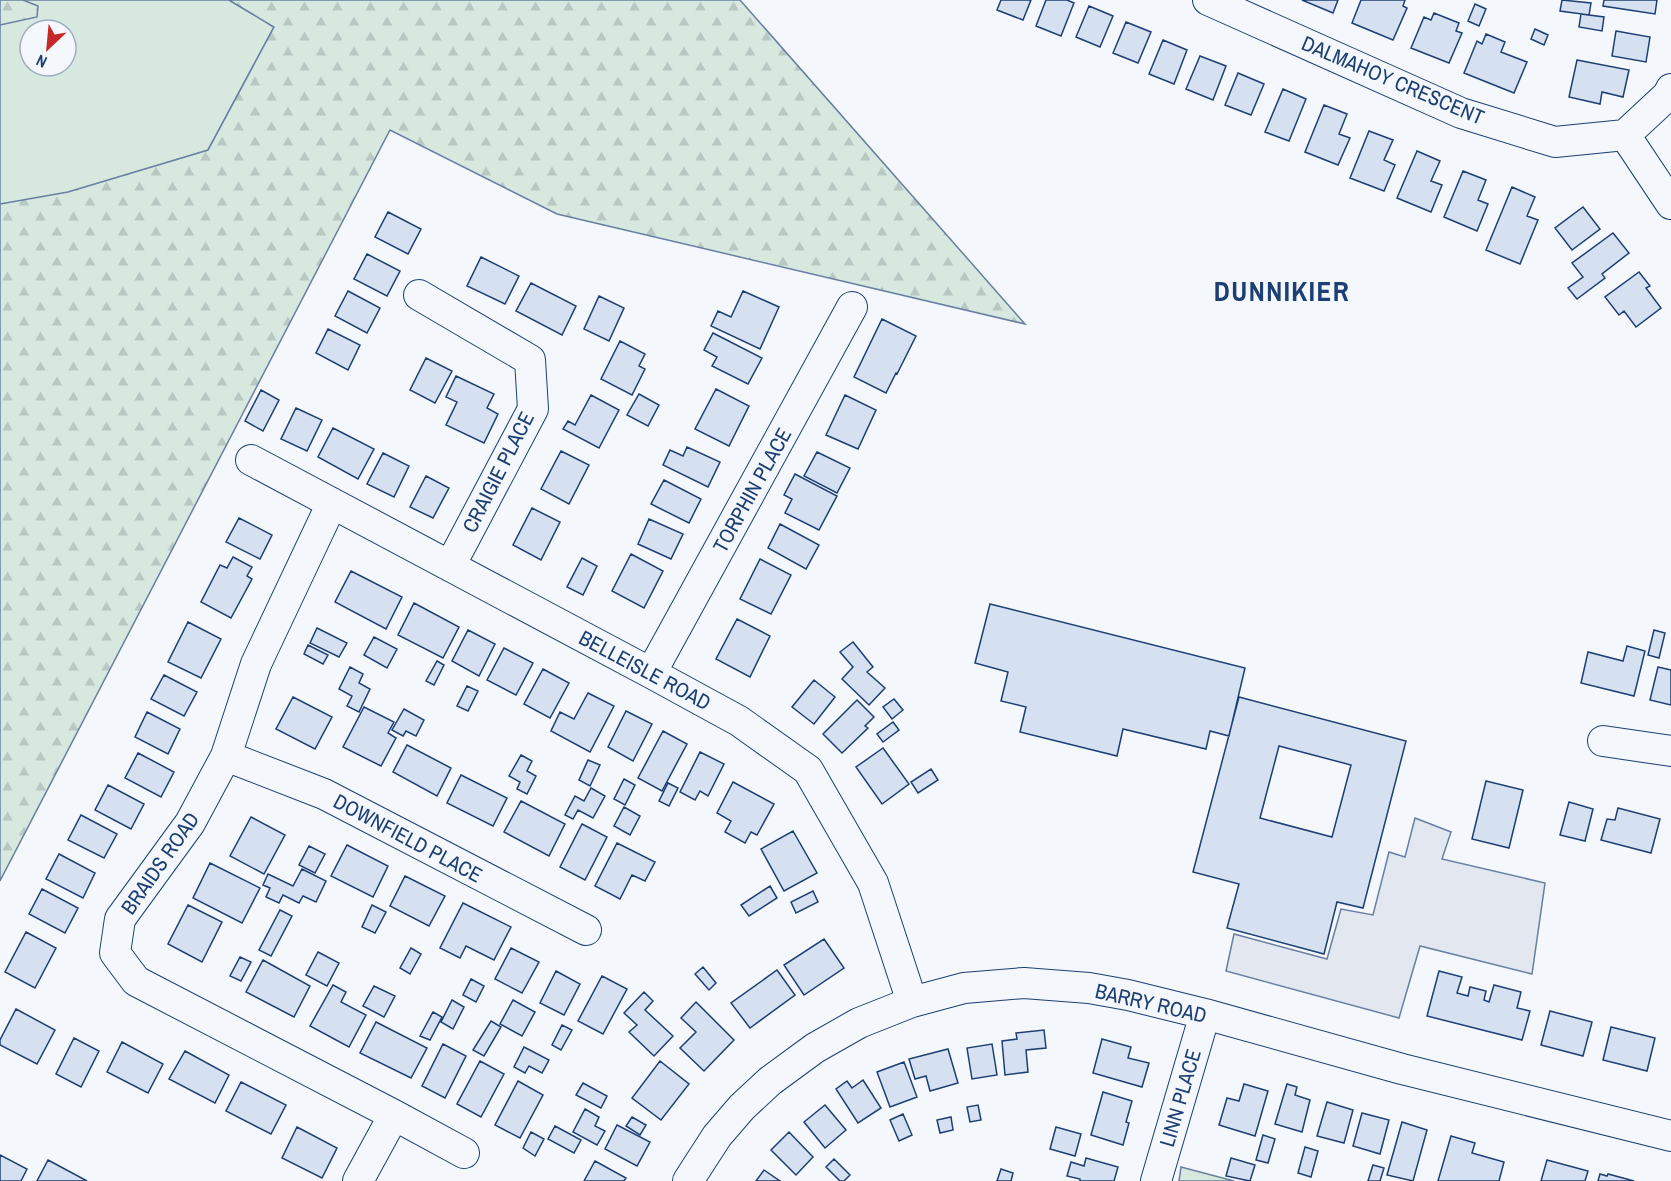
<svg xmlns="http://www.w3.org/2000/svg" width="1671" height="1181" font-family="'Archivo Narrow',sans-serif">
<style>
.green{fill:#d7e8df;stroke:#687fa3;stroke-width:1.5;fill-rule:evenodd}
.forest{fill:url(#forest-firs);stroke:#687fa3;stroke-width:1.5}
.parking{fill:#e3e8f0;stroke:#687fa3;stroke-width:1.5}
.building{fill:#d5e0f0;stroke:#1d3f73;stroke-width:1.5;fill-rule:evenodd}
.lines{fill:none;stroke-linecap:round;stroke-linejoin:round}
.minor-casing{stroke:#1d3f73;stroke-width:32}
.minor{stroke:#f4f7fb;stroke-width:30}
.labels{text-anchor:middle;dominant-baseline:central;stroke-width:4.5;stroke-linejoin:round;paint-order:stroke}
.street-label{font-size:21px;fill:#1d3f73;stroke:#f4f7fb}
.district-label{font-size:27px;font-weight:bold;letter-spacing:1.5px;fill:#1d3f73;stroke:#f4f7fb}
</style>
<defs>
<pattern id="forest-firs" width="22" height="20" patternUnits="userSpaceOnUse" patternTransform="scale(1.5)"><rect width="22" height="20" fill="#d7e8df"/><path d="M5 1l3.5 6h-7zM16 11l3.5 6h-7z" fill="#b8c8c3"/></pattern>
</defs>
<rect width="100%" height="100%" fill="#f4f7fb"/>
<path class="green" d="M0 0H229L274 27 208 150 0 529ZM30 30H66V66H30Z
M1181 1167 1234 1181H1179Z"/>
<path class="forest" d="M0 0H23L38 6 37 17 0 25Z
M229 0H740L1025 324 557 214 390 130 0 881V204L68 192 208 150 274 27Z"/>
<path class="parking" d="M1415 818 1451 832 1442 859 1545 883 1532 974 1420 946 1399 1018 1226 971 1234 934 1327 959 1341 909 1373 915 1389 852 1405 857Z"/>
<path class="building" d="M1001 0H1031L1023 20 997 10Z
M1046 0H1067L1074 3 1061 36 1036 26Z
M1302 0H1338L1333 13Z
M1361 0H1405L1403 6 1407 8 1393 40 1352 23Z
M1562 0 1591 3 1589 15 1560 11Z
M1604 0H1657L1655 14 1603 6Z
M1475 4 1486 9 1479 26 1468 21Z
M1089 6 1113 16 1100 47 1076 37Z
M1434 13 1459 23 1456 31 1462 33 1449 63 1411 48 1424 17 1431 20Z
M1581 14 1604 17 1602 31 1579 27Z
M1126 22 1151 32 1138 63 1113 53Z
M1535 29 1548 35 1544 45 1531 39Z
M1616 31 1650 37 1646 62 1612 56Z
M1486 34 1505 42 1501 52 1527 62 1514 93 1464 73 1477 41 1482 44Z
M1163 40 1187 50 1174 84 1149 74Z
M1200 56 1226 66 1213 100 1186 89Z
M1577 60 1629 70 1623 97 1602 92 1600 104 1569 97Z
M1238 73 1264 84 1251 115 1225 105Z
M1283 89 1306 99 1289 141 1265 132Z
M1324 105 1347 114 1339 134 1350 138 1338 165 1305 152Z
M1369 131 1393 140 1384 160 1395 165 1384 191 1350 178Z
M1417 151 1440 161 1431 181 1442 185 1431 212 1397 198Z
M1463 171 1486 180 1478 200 1488 204 1477 231 1444 217Z
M1512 187 1535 197 1527 216 1538 220 1520 264 1486 250Z
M1583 207 1600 229 1572 250 1555 228Z
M388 212 421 229 408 254 375 237Z
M1613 233 1629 253 1602 274 1605 278 1577 299 1568 288 1583 277 1572 263Z
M367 254 400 271 387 296 354 279Z
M481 257 519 276 505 304 467 286Z
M1639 272 1650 286 1646 288 1661 308 1636 327 1624 311 1619 315 1605 297Z
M531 283 576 306 562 335 516 311Z
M348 291 380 308 367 333 335 316Z
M743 291 779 307 760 349 711 326 718 311 731 317Z
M599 296 624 308 609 341 584 329Z
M882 319 916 336 897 374 896 373 886 393 854 377Z
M328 329 360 345 348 370 316 353Z
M713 333 762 358 748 384 712 366 717 357 704 350Z
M620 341 645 354 639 366 645 369 632 395 601 379Z
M426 358 452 371 435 403 410 390Z
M456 376 494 394 487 408 498 414 484 443 446 425 457 402 446 397Z
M716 389 749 406 729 446 695 429Z
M261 390 279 400 263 431 245 421Z
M639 394 659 405 648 426 627 415Z
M591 395 619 410 599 448 563 429 568 421 575 425Z
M845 395 876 410 858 449 826 435Z
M296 408 322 420 307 451 281 439Z
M333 428 374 449 358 479 318 457Z
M687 447 720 462 708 487 663 465 670 450 683 456Z
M561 451 589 465 569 504 541 489Z
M817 452 850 468 837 493 804 476Z
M383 453 409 466 394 497 367 484Z
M795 474 837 496 819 530 785 513 792 499 784 495Z
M426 476 449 488 433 518 410 507Z
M664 480 701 499 689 523 651 504Z
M532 508 560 522 541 560 513 545Z
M239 518 272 535 260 559 226 542Z
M649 519 683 534 671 559 638 544Z
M780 524 819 545 806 569 768 548Z
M631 554 663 571 644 608 612 591Z
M233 557 252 567 247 576 252 579 231 618 201 602 220 565 227 568Z
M582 558 597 566 583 595 567 587Z
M760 559 791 575 771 614 740 599Z
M351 571 402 597 386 629 335 602Z
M414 603 459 627 443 658 398 635Z
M990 604 1245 668 1229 736 1210 731 1206 749 1123 729 1117 756 1020 732 1026 707 1001 701 1008 672 975 663Z
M737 619 770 636 750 677 716 659Z
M188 622 221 639 201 678 168 662Z
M317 628 347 643 339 657 310 643Z
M468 630 495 644 479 676 452 661Z
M1654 630 1665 633 1659 658 1648 655Z
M374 637 397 649 387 668 364 655Z
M853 642 873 667 867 672 885 688 869 705 842 679 853 667 840 652Z
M308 645 328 655 323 664 304 654Z
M1627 646 1645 651 1634 696 1581 683 1588 652 1623 661Z
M504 648 533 663 516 695 487 680Z
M437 661 444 665 434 685 426 681Z
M350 667 363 674 359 683 370 689 359 712 347 706 352 696 339 689Z
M1658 667 1671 670V705L1650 700Z
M543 669 569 683 550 718 524 704Z
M164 675 197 692 184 716 151 699Z
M814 680 835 697 814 724 792 707Z
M467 686 478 691 468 711 457 706Z
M588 693 614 706 590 752 551 731 560 712 574 719Z
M293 697 332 717 315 749 276 729Z
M1239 697 1406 741 1363 908 1337 902 1324 954 1227 928 1239 884 1193 872ZM1279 746 1351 765 1332 837 1260 818Z
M894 699 903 710 892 719 883 707Z
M857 700 874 717 865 726 868 728 842 753 823 734Z
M364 707 394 722 388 733 396 738 381 766 343 747Z
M404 709 424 720 416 736 406 731 403 736 392 730Z
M626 711 652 724 633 761 608 747Z
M147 712 180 729 168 754 135 737Z
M893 722 899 730 883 742 877 734Z
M663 731 687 744 662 791 638 778Z
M407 745 451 768 437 796 393 772Z
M883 748 909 784 882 804 856 767Z
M700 752 724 764 708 796 700 791 695 800 680 792Z
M138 753 174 772 161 797 125 778Z
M521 755 532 761 527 771 536 776 527 794 517 789 520 782 509 776Z
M588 760 600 765 590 786 579 780Z
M931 769 938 780 918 793 911 782Z
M461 775 507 798 493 826 447 803Z
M624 779 635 785 625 805 614 799Z
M1486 781 1523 790 1509 848 1472 839Z
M733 782 774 804 757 835 751 832 745 843 725 832 731 821 717 813Z
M668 783 678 788 669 806 659 801Z
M108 785 144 804 131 829 95 810Z
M591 788 605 796 593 818 578 810 573 819 565 815 575 796 584 801Z
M521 801 565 824 549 856 504 832Z
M1569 802 1593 809 1585 841 1560 835Z
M624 807 640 816 630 835 614 826Z
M1618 808 1660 819 1651 853 1601 840 1607 819 1615 820Z
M81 815 117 834 104 858 68 840Z
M251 817 285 835 264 874 230 856Z
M582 824 607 837 585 880 560 867Z
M793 831 817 873 784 891 761 849Z
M617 843 655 862 645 881 632 875 620 899 595 886Z
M347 845 388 866 373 897 331 876Z
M309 846 325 854 315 873 299 865Z
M59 854 95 873 83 898 46 879Z
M210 863 260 888 242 923 193 898Z
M302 869 326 881 316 902 303 896 299 903 283 895 279 903 266 897 270 888 263 885 268 874 293 886Z
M405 876 445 896 429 926 390 906Z
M770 886 777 898 749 916 741 905Z
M42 889 78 908 65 933 29 914Z
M813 891 818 902 796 913 791 902Z
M463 903 511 927 494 960 466 946 460 958 440 948Z
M188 905 222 922 202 962 168 944Z
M372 905 386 912 375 933 362 927Z
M280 910 292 916 271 956 259 950Z
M26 932 56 948 35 988 5 972Z
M824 939 844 968 804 995 784 965Z
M411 948 421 954 410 974 400 968Z
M511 948 539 962 522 993 495 979Z
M318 952 339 963 327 986 306 975Z
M240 957 251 962 241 981 230 976Z
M263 960 310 986 294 1017 246 992Z
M703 967 716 983 709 990 695 974Z
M777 970 795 995 750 1028 731 1003Z
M556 971 580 984 564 1015 540 1003Z
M1439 971 1462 977 1457 993 1468 996 1470 987 1486 991 1484 1000 1489 1002 1494 985 1521 992 1517 1008 1530 1011 1522 1040 1427 1016Z
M602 976 627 989 603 1034 578 1021Z
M471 979 484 986 476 1002 463 995Z
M333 985 346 992 341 1002 366 1015 349 1047 310 1026Z
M374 986 395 996 384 1017 363 1006Z
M644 992 653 1001 645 1010 673 1036 654 1056 629 1032 637 1025 624 1013Z
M452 1000 464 1007 453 1029 441 1022Z
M513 1000 535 1012 522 1036 500 1024Z
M696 1002 734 1040 704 1071 680 1048 696 1032 681 1018Z
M16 1009 55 1030 37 1064 0 1045V1040Z
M1550 1011 1592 1022 1583 1056 1541 1045Z
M433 1012 442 1017 430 1040 420 1036Z
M491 1021 501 1027 484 1056 473 1050Z
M376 1022 427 1048 411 1078 360 1053Z
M562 1025 572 1030 561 1050 552 1045Z
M1611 1027 1655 1038 1647 1071 1603 1060Z
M1044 1030 1046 1048 1026 1050 1028 1072 1005 1075 1002 1041 1017 1039 1016 1033Z
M74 1038 99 1051 81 1087 56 1074Z
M1102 1039 1131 1047 1128 1058 1149 1063 1142 1087 1093 1073Z
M122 1042 163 1064 148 1093 107 1072Z
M443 1044 466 1056 445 1098 422 1086Z
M992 1044 997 1075 972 1079 967 1048Z
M524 1047 549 1060 542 1073 529 1066 525 1073 514 1067Z
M948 1049 958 1083 930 1091 926 1076 915 1079 909 1059Z
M185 1051 229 1075 215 1103 169 1079Z
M480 1061 504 1074 481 1117 457 1104Z
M660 1061 689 1084 661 1120 632 1098Z
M904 1062 917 1097 890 1107 877 1072Z
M863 1080 881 1108 858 1123 836 1089 847 1081 852 1088Z
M518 1081 543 1095 520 1138 495 1125Z
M241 1082 286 1105 271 1134 226 1111Z
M583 1083 607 1096 601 1108 576 1095Z
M1244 1084 1268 1091 1255 1136 1219 1125 1227 1098 1239 1101Z
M1287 1084 1297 1087 1295 1095 1310 1100 1302 1132 1275 1124Z
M1103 1092 1132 1101 1126 1122 1129 1123 1123 1145 1091 1135Z
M1327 1102 1353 1110 1344 1143 1317 1136Z
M825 1105 846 1130 825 1148 804 1122Z
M978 1105 981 1120 970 1122 967 1107Z
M585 1109 599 1117 595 1126 605 1131 597 1145 573 1132Z
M1362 1113 1389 1120 1380 1154 1353 1146Z
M903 1114 912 1135 899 1141 890 1120Z
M632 1117 646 1125 640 1135 626 1126Z
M951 1117 953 1130 940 1133 937 1120Z
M1402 1122 1427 1130 1413 1181 1387 1175Z
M617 1125 650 1142 637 1166 605 1149Z
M555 1126 581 1140 574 1153 548 1139Z
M297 1127 337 1148 322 1178 282 1158Z
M1056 1127 1081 1134 1075 1156 1050 1149Z
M531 1132 544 1139 535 1156 523 1148Z
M789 1132 813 1157 796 1175 771 1150Z
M1263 1135 1275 1139 1268 1163 1256 1160Z
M1451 1136 1475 1143 1472 1153 1504 1162 1499 1181H1438Z
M1305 1147 1318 1151 1311 1177 1298 1173Z
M0 1155 27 1169 21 1181H0Z
M1086 1158 1118 1167 1114 1181H1080V1179L1067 1176 1071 1162 1084 1166Z
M1231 1158 1255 1165 1250 1181 1226 1176Z
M834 1159 850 1175 844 1181H840L826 1167Z
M48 1160 87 1181H37Z
M1547 1160 1588 1171 1585 1181H1541Z
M595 1161 626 1178 624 1181H584Z
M1373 1165 1384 1168 1380 1181H1368Z
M1001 1169 1013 1173 1011 1181H997Z
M764 1170 780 1181H756Z
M1600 1174 1607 1176 1608 1174 1634 1181H1598Z"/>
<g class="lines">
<g class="minor-casing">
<path id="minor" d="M1208 0 1461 113 1555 142 1625 135 1668 95 1671 89
M1625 135 1671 204
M419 295 530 360 533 409 450 566
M251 460 651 673 739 721 808 770 873 883 912 1002
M332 503 256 664 226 756 190 823 120 919 115 953 136 981 394 1115 464 1153
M651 673 852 307
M1603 741 1671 751
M226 756 324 794 586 930
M358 1181 394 1115
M688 1181 717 1136 742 1107 770 1081 815 1048 859 1023 912 1002 964 988 1024 983 1089 988 1128 995 1205 1014 1402 1069 1671 1136
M1156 1181 1205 1014"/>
</g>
<use href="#minor" class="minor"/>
</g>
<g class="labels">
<g class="street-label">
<text transform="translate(1393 80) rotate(23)">DALMAHOY CRESCENT</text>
<text transform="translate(498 472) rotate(-63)">CRAIGIE PLACE</text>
<text transform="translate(752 490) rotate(-61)">TORPHIN PLACE</text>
<text transform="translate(645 670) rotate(28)">BELLEISLE ROAD</text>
<text transform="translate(408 838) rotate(28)">DOWNFIELD PLACE</text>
<text transform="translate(160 863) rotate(-55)">BRAIDS ROAD</text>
<text transform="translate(1151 1003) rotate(13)">BARRY ROAD</text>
<text transform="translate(1180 1098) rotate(-74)">LINN PLACE</text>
</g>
<g class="district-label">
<text x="1282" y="291">DUNNIKIER</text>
</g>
</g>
<g transform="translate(48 48) rotate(206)"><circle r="28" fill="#f4f7fb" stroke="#9eadc5" stroke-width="1.5"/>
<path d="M0-4.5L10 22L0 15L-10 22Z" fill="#c62828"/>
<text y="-9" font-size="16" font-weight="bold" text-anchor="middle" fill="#1d3f73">N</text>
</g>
</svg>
